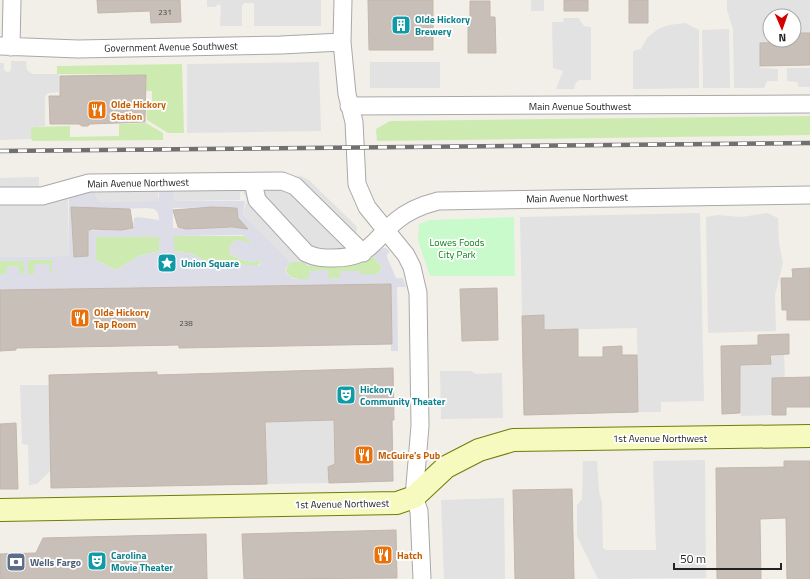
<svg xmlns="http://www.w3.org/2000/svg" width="810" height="579" font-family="'Titillium Web',sans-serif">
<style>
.grass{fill:#cdebb0}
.park{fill:#c8facc}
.parking{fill:#e2e2e2}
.plaza{fill:#dddde8;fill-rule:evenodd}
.building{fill:#c7bfb8;stroke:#c4b6ab}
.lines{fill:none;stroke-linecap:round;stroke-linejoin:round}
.street-casing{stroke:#a9a9a9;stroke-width:19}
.secondary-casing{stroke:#707d05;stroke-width:24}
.street{stroke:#fff;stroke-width:17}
.secondary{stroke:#f7fabf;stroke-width:22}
.rail-casing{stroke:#707070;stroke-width:4.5}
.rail{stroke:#fff;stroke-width:3;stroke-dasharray:9;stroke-linecap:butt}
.labels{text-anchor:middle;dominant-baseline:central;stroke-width:3.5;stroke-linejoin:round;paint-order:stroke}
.number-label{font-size:8px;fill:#4b4948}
.culture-label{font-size:10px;font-weight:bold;fill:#0d838f;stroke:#fff;text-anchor:start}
.street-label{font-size:10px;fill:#222;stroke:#fff}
.food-label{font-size:10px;font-weight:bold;fill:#c56008;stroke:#fff;text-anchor:start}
.park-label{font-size:10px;fill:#0c8416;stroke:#fff}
.service-label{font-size:10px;font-weight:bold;fill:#4e5e75;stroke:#fff;text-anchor:start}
</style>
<rect width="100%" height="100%" fill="#f2efe9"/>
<path class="grass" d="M182 64 184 133H168L147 120 146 101H152V91H146L145 75 57 74V66Z
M810 116V135L377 141 376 129 390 121Z
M146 123 163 133V140L33 141 31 139V129L34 127 70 126V137L119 136V124Z
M174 236H244L253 244 236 240 229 247 230 254C237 259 251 264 258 260L261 263C253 269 242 264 233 262L219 269 193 254 174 251Z
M96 237H159V251L139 256 116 270 96 260Z
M372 256 382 267 378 274H360V271H340V278L328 279V271H309V279C299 279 291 281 286 271L287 267 291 262H304L308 266C329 265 354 270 372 256Z
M24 260V274H19L18 266 6 267V274H0V261Z
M27 260H52V273H50V264H34V274H28Z"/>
<path class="park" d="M514 217 515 276H430L418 240 419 224 430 220Z"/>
<path class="parking" d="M207 0H321V26H254V3H244L242 6V26H220L221 6 218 4 215 7H207Z
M531 0H544V11H531Z
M727 0H810V33H794V16H770V40H793V42L760 43V68L778 69V81H767L764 88H734L733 29 727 10Z
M564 18H578L584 26 591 27V80H579L575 84 574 89H556L563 71 553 68 552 22H563Z
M685 23 699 30V88L633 89V51L641 49 647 38 658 29 669 25Z
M729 29 730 88H703L702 30Z
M11 61H26L27 70 32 74H59V92L48 93 45 96V126L34 127 31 129V139L0 140V63H4V70L8 73 11 70Z
M319 62 321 131 187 133V64Z
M370 62H440V88H370Z
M787 68H810V87H799L797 82 787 81Z
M279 174 290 175 291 179 296 182 298 175 309 180 357 227 356 235 372 256 364 262 355 265 307 266 304 262H291L243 214 246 203V197L242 191 240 193V200L174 201 158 193V201L97 202 96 191 68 198 69 256 0 257V178L39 177V186L43 188 74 177Z
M700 213 704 401 661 402V412H638L637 328 544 330V316H522L520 217Z
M767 213 778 218 779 243 783 263 775 295 776 331 708 333 706 217 717 215 742 217Z
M784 354 785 382 772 383V415L741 416 740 364H771L770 355Z
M440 371H471L476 374 502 373 503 418 441 419Z
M20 385H49L51 470 37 484 29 485 28 445 22 444Z
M334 420 335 464 328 467 329 483 267 484 265 422Z
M705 460 706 578 598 579 577 536V505L582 499 583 461H597L599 492 602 502 603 548 606 550H656L653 461Z
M504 498 505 579H444L441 500Z"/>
<path class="plaza" d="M95 190 98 202 158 201 160 190H173L174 201H245L243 214 291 262 285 269 287 274 293 279H309V271L328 270 329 279 340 278V271H360V274H378L382 267 372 256 383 248H386L390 252 387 254V257L396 278H403L406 287H397L398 351H391L390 284 179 287V299L161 287 0 290V274H6V267L19 266V274L24 273 23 261H0V257L69 256V196ZM71 207 116 209 147 208 154 209 158 213 159 220 138 217 134 218 133 229 72 231ZM237 207 238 218 244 225 238 228H173V208ZM243 235 253 244 237 239 229 247V252L233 256 243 260 252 262 258 260 261 263 259 265H244L233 262 219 269 193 254 174 251V236ZM96 237H159V251L139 256 116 270 96 260ZM73 239H88V256L74 257ZM28 260H52V273H50V264H34V274H28Z"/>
<path class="building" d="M97 0H180L181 22 151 23 150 11 98 13Z
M368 0H433V50H369Z
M564 0H588V11H564Z
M629 0H648V23H629Z
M470 1H490V17H495L496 53H468V17H470Z
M794 33H810V65L760 66V43L793 42Z
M146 75 145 122 90 124 88 126H82L79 124H50L49 96H60V76Z
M71 207 130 209 133 228 121 230 90 229 91 230H88V256L74 257Z
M212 207 237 208 238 218 248 229 232 227 186 229 178 227 173 210Z
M810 268V320H787V310H782L781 278H793L792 269Z
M391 284 392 344 179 348V345L16 348V350L0 351V290Z
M497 288 498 340 462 341 460 289Z
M544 315V330L578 329V357H603V347L622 346V355H637L638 412 524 415 522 316Z
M789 334V354L770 355 771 364 740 365V413L722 414 721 346 758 345V335Z
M393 368 394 420H392L393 481 329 483 328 467 335 464 334 420 299 421 265 422 267 484 51 488 49 375 157 372V375Z
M810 377V407H786V415H772V378Z
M16 423 18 489H0V424Z
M784 461H810V579H787L786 518 760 519 761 579H717L716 468 784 467Z
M572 489 574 579H515L513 490Z
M396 530 397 578 244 579 242 534Z
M206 534 207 579H0V554L36 553 43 538Z"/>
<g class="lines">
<g class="street-casing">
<path id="street" d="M343 0 342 42 347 94 354 122 357 184 367 207 406 255 412 267 418 293 420 426 414 497 419 511 422 579
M0 46 78 49 281 45 342 42
M11 47 12 0
M349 106 810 104
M253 182 257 200 306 253C316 258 323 258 333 258 370 258 371 242 396 221 409 210 422 205 438 201L810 195
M0 196H42L89 183 282 181 295 186 363 253"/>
</g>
<g class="secondary-casing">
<path id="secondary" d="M0 510 397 503 414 497 446 467 479 450 513 440 810 436"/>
</g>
<use href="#street" class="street"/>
<use href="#secondary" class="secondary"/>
<g class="rail-casing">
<path id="rail" d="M0 151 810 143"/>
</g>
<use href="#rail" class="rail"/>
</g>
<defs>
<g id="building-square" transform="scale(1)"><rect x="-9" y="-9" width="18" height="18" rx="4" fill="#0f9aa8" stroke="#fff"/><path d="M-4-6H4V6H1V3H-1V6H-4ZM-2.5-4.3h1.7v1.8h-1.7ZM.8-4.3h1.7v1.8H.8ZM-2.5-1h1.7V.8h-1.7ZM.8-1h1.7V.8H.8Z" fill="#fff"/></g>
<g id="restaurant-square" transform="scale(1)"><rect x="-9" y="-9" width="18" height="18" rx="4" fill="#e8710a" stroke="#fff"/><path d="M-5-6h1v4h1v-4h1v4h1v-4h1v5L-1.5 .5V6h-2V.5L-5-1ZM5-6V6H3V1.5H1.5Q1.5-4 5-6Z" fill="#fff"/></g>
<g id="sight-square" transform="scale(1)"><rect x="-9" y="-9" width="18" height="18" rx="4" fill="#0f9aa8" stroke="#fff"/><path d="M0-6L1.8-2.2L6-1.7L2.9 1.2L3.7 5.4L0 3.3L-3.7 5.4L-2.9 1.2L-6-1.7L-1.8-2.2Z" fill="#fff"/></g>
<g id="theatre-square" transform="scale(1)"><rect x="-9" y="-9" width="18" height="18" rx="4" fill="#0f9aa8" stroke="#fff"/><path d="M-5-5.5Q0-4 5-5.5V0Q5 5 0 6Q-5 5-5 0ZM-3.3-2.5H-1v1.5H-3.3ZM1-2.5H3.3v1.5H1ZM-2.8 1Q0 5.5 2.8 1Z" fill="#fff"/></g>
<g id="bank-square" transform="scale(1)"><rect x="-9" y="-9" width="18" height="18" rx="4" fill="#5c6f8a" stroke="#fff"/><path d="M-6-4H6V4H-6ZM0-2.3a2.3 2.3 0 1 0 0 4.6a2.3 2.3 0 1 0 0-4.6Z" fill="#fff"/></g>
</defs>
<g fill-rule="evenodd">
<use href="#building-square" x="401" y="25"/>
<use href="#restaurant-square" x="97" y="110"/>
<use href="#sight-square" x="167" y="263"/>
<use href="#restaurant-square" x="80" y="318"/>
<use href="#theatre-square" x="346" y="395"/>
<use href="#restaurant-square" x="364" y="455"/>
<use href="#restaurant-square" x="383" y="555"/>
<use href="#theatre-square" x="97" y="561"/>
<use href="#bank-square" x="16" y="562"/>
</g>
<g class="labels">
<g class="number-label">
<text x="165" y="12">231</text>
<text x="186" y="323">238</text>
</g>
<g class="culture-label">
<text x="415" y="19">Olde Hickory<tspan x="415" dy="12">Brewery</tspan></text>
<text x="181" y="263">Union Square</text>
<text x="360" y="389">Hickory<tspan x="360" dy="12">Community Theater</tspan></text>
<text x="111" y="555">Carolina<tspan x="111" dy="12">Movie Theater</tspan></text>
</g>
<g class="street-label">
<text transform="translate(171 47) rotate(-1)">Government Avenue Southwest</text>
<text x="580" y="106">Main Avenue Southwest</text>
<text transform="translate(138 183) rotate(-1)">Main Avenue Northwest</text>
<text transform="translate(577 198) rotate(-1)">Main Avenue Northwest</text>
<text x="660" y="438">1st Avenue Northwest</text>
<text transform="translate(342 504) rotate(-1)">1st Avenue Northwest</text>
</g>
<g class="food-label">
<text x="111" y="104">Olde Hickory<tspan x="111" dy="12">Station</tspan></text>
<text x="94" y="312">Olde Hickory<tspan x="94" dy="12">Tap Room</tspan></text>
<text x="378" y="455">McGuire's Pub</text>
<text x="397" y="555">Hatch</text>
</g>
<g class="park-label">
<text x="457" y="242">Lowes Foods<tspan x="457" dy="12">City Park</tspan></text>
</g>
<g class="service-label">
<text x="30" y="562">Wells Fargo</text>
</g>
</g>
<g transform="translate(782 28) rotate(178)"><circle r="19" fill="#ffffff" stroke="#a7a7a7"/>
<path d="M0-3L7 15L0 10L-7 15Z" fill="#d40000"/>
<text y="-6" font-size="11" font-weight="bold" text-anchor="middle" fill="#222222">N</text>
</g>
<path d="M674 563v6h107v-6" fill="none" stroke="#222222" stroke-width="2"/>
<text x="680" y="563" font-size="12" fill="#222222" stroke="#ffffff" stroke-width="3" paint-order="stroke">50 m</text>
</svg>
